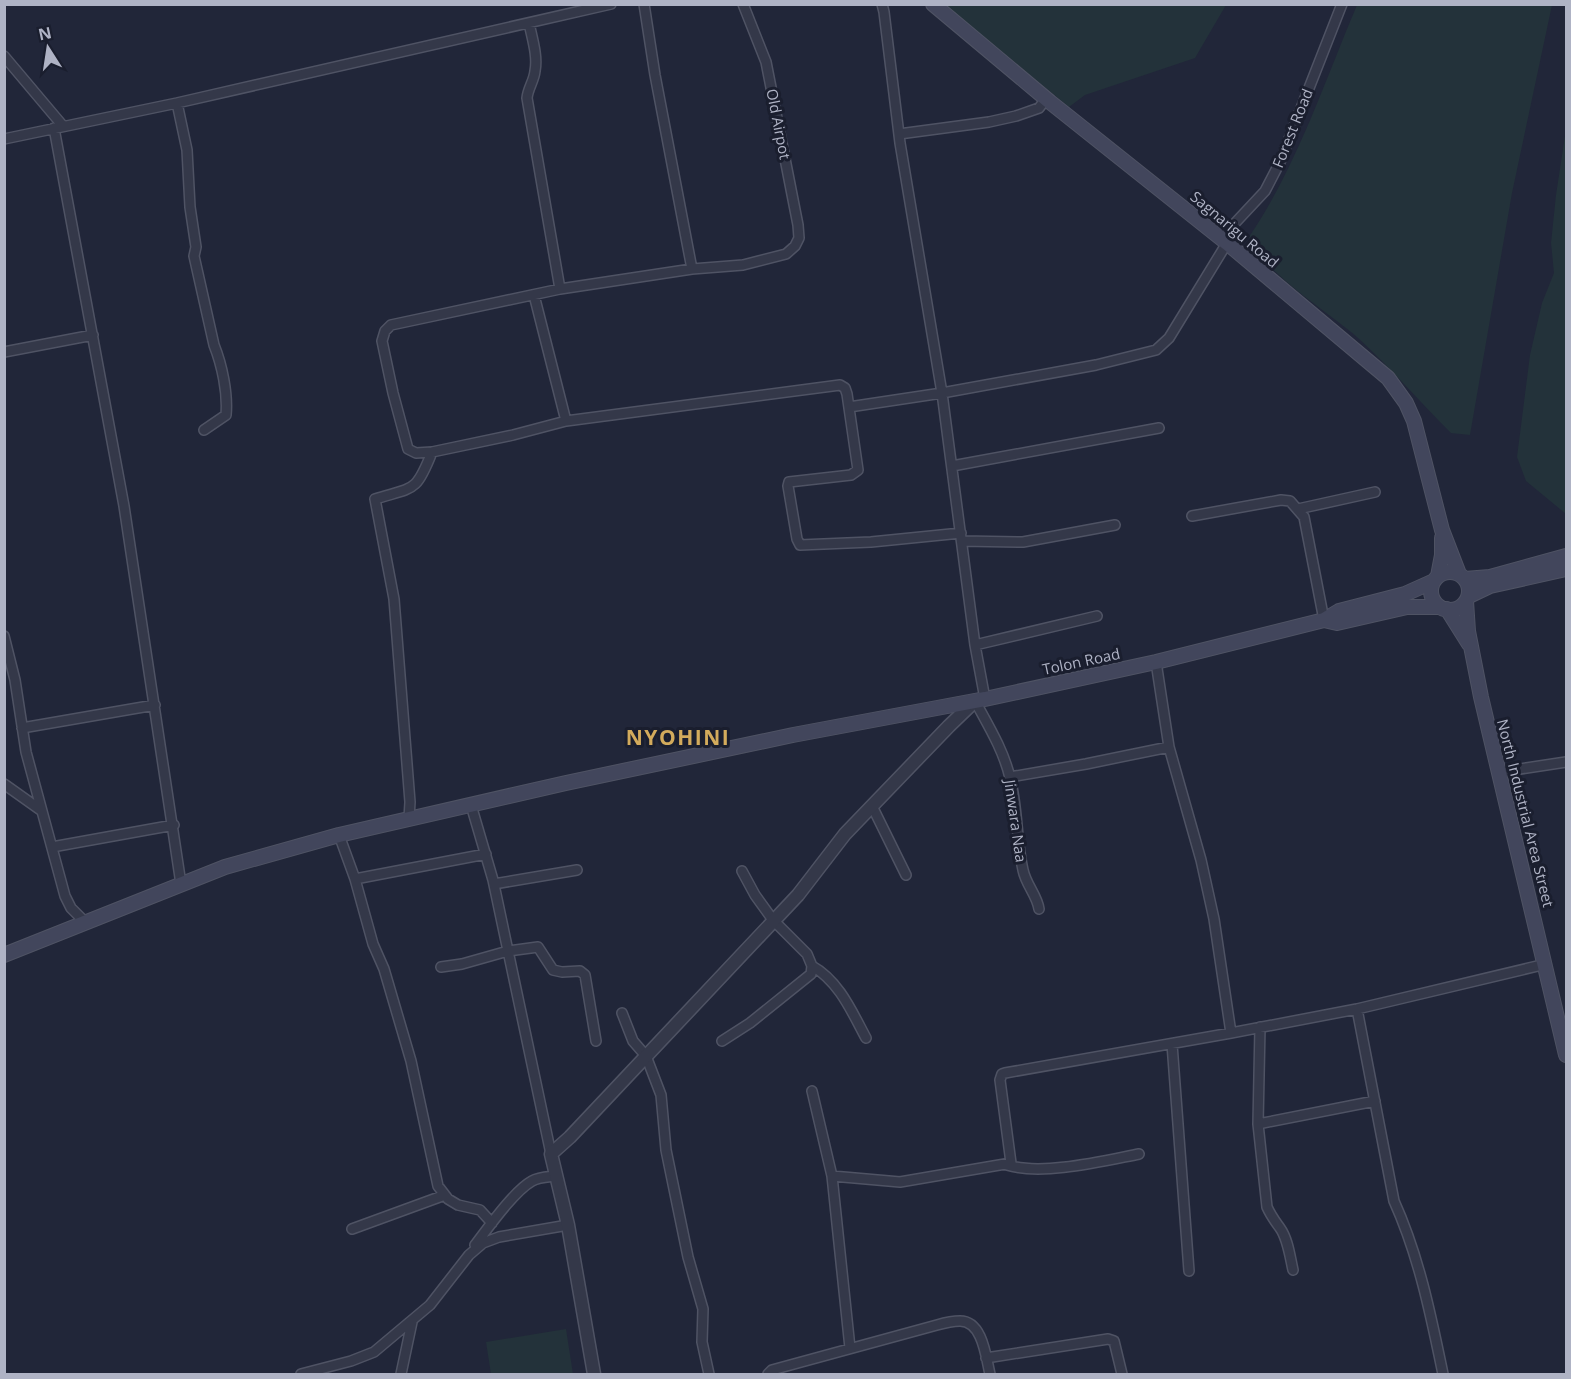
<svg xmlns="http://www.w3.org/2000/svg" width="1571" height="1379" font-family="'Open Sans',sans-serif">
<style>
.green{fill:#23323a}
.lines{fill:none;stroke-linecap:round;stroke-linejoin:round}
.minor-casing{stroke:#4f5364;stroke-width:12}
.tertiary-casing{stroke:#4f5364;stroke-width:15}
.secondary-casing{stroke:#4f5364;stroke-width:16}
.minor{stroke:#343849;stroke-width:9}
.tertiary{stroke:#343849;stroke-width:12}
.secondary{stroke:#42465c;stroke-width:14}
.labels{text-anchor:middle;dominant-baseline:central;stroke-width:6;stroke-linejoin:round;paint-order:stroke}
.street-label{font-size:15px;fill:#afb3c5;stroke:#1a1e2e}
.district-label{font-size:21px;font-weight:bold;letter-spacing:1.5px;fill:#d3ab5c;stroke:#1a1e2e}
</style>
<rect width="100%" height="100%" fill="#212639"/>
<path class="green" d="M945 5H1226L1195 58 1085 95 1069 107Z
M1357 5H1552L1512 193 1470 435 1451 433C1420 402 1390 367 1357 337 1327 311 1264 273 1249 237 1297 166 1324 83 1357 5Z
M1566 129V514L1526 481 1517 457 1530 355 1542 303 1554 273 1551 243 1556 195Z
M566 1329 573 1374H491L486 1342Z"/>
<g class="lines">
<g class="minor-casing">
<path id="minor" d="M644 4 655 75 692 269
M743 4 766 62 798 225 799 238 795 246 786 254 743 265 692 269 560 289 391 325 385 331 382 341 393 393 408 449 416 453 432 452 513 435 566 421 840 385 845 388 847 394 858 470 851 475 789 482 788 486 797 539 800 545 871 542 961 533
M882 4 884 12 900 143 942 393 975 645 985 699
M529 23C532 38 538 56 535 71 534 81 528 88 527 98L560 289
M4 56 63 126
M177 103 187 150 190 207 196 247 194 256 214 345C222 365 228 393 226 415L204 430
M54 128 124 506 181 884
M899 134 989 122 1016 116 1039 108 1046 99
M4 139 177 103 611 4
M1221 238 1265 191 1280 162 1342 4
M534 295 566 421
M4 352 93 335
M849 407 942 393 1096 365 1156 350 1169 338 1227 243
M952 466 1159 428
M1298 509 1375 492
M1192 516 1281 500 1290 501 1304 517 1324 620
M962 541 1023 542 1115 525
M4 636 15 680 26 752 65 896 71 908 86 923
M975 645 1097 616
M1156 662 1169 747 1201 860 1214 919 1231 1033
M975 701C988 725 1004 751 1010 778 1018 808 1016 840 1023 870 1026 885 1037 895 1039 909
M22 728 155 705
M1500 772 1566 762
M1010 777 1086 764 1169 747
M4 784 42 811
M471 805 493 880 551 1154
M872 806 906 875
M409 819 410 802 394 599 375 499C414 487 416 493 432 452
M339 835 355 879 373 944 384 969 411 1061 438 1186 448 1199 458 1205 480 1210 492 1223
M52 847 174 825
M355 879 486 854
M494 884 577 870
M812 966C839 981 852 1012 866 1038
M441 967 462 964 508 951 538 947 553 970 562 972 580 971 585 975 596 1041
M1357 1009 1394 1201C1419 1256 1431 1316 1443 1374
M622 1013 633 1041 646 1056 661 1095 666 1150 688 1257 703 1309 702 1342 709 1374
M1260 1027 1258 1124 1267 1207C1271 1216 1275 1221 1280 1228 1288 1239 1290 1257 1293 1270
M722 1041 750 1023 811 974 812 966 807 954 773 920 755 895 742 871
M1172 1044 1189 1271
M812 1091 832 1176 850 1348
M1258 1124 1375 1101
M1007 1165C1042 1176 1103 1161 1139 1154
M832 1176 900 1182 1011 1163 1000 1080 1002 1074 1005 1073 1231 1033 1357 1009 1546 964
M352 1229 445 1195
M475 1245C488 1228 514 1191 532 1181 539 1177 548 1177 556 1176
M986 1358 1108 1339 1114 1341 1122 1374
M301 1374 351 1361 374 1352 430 1305 469 1255 483 1243 499 1237 568 1225
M401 1374 412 1322
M768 1374 772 1370 937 1325C944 1323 953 1321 960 1321 983 1321 986 1358 990 1374"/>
</g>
<g class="tertiary-casing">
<path id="tertiary" d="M594 1374 568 1225 551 1154 570 1137 798 895 845 834 949 726 975 701"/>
</g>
<g class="secondary-casing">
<path id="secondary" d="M933 4 1050 102 1227 243 1388 378 1406 403 1414 421 1442 530 1459 574
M1431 591a19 19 0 1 1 38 0a19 19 0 1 1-38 0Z
M1438 576 1442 555V538
M1465 579 1490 577 1566 556
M1469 596 1490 586 1566 569
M1466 601 1468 631 1481 697 1566 1055
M1447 609 1469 644
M1324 620 1337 623 1407 607H1440
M4 955 225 867 339 835 566 783 793 735 985 699 1156 662 1324 620 1339 611 1405 594 1434 581"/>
</g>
<use href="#minor" class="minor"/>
<use href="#tertiary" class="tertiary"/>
<use href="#secondary" class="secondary"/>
</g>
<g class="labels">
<g class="street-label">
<text transform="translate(779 124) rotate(79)">Old Airpot</text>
<text transform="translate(1292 128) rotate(-68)">Forest Road</text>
<text transform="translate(1235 229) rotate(40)">Sagnarigu Road</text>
<text transform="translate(1081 661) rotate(-12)">Tolon Road</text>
<text transform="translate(1526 813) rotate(76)">North Industrial Area Street</text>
<text transform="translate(1016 821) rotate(82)">Jinwara Naa</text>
</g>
<g class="district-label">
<text x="678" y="737">NYOHINI</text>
</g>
</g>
<rect width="1571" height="1379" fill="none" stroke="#afb3c5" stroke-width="12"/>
<g transform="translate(48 48) rotate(348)" stroke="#1a1e2e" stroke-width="4.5" paint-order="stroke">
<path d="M0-4.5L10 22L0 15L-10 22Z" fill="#afb3c5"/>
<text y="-9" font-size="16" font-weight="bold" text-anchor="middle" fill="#afb3c5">N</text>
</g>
</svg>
